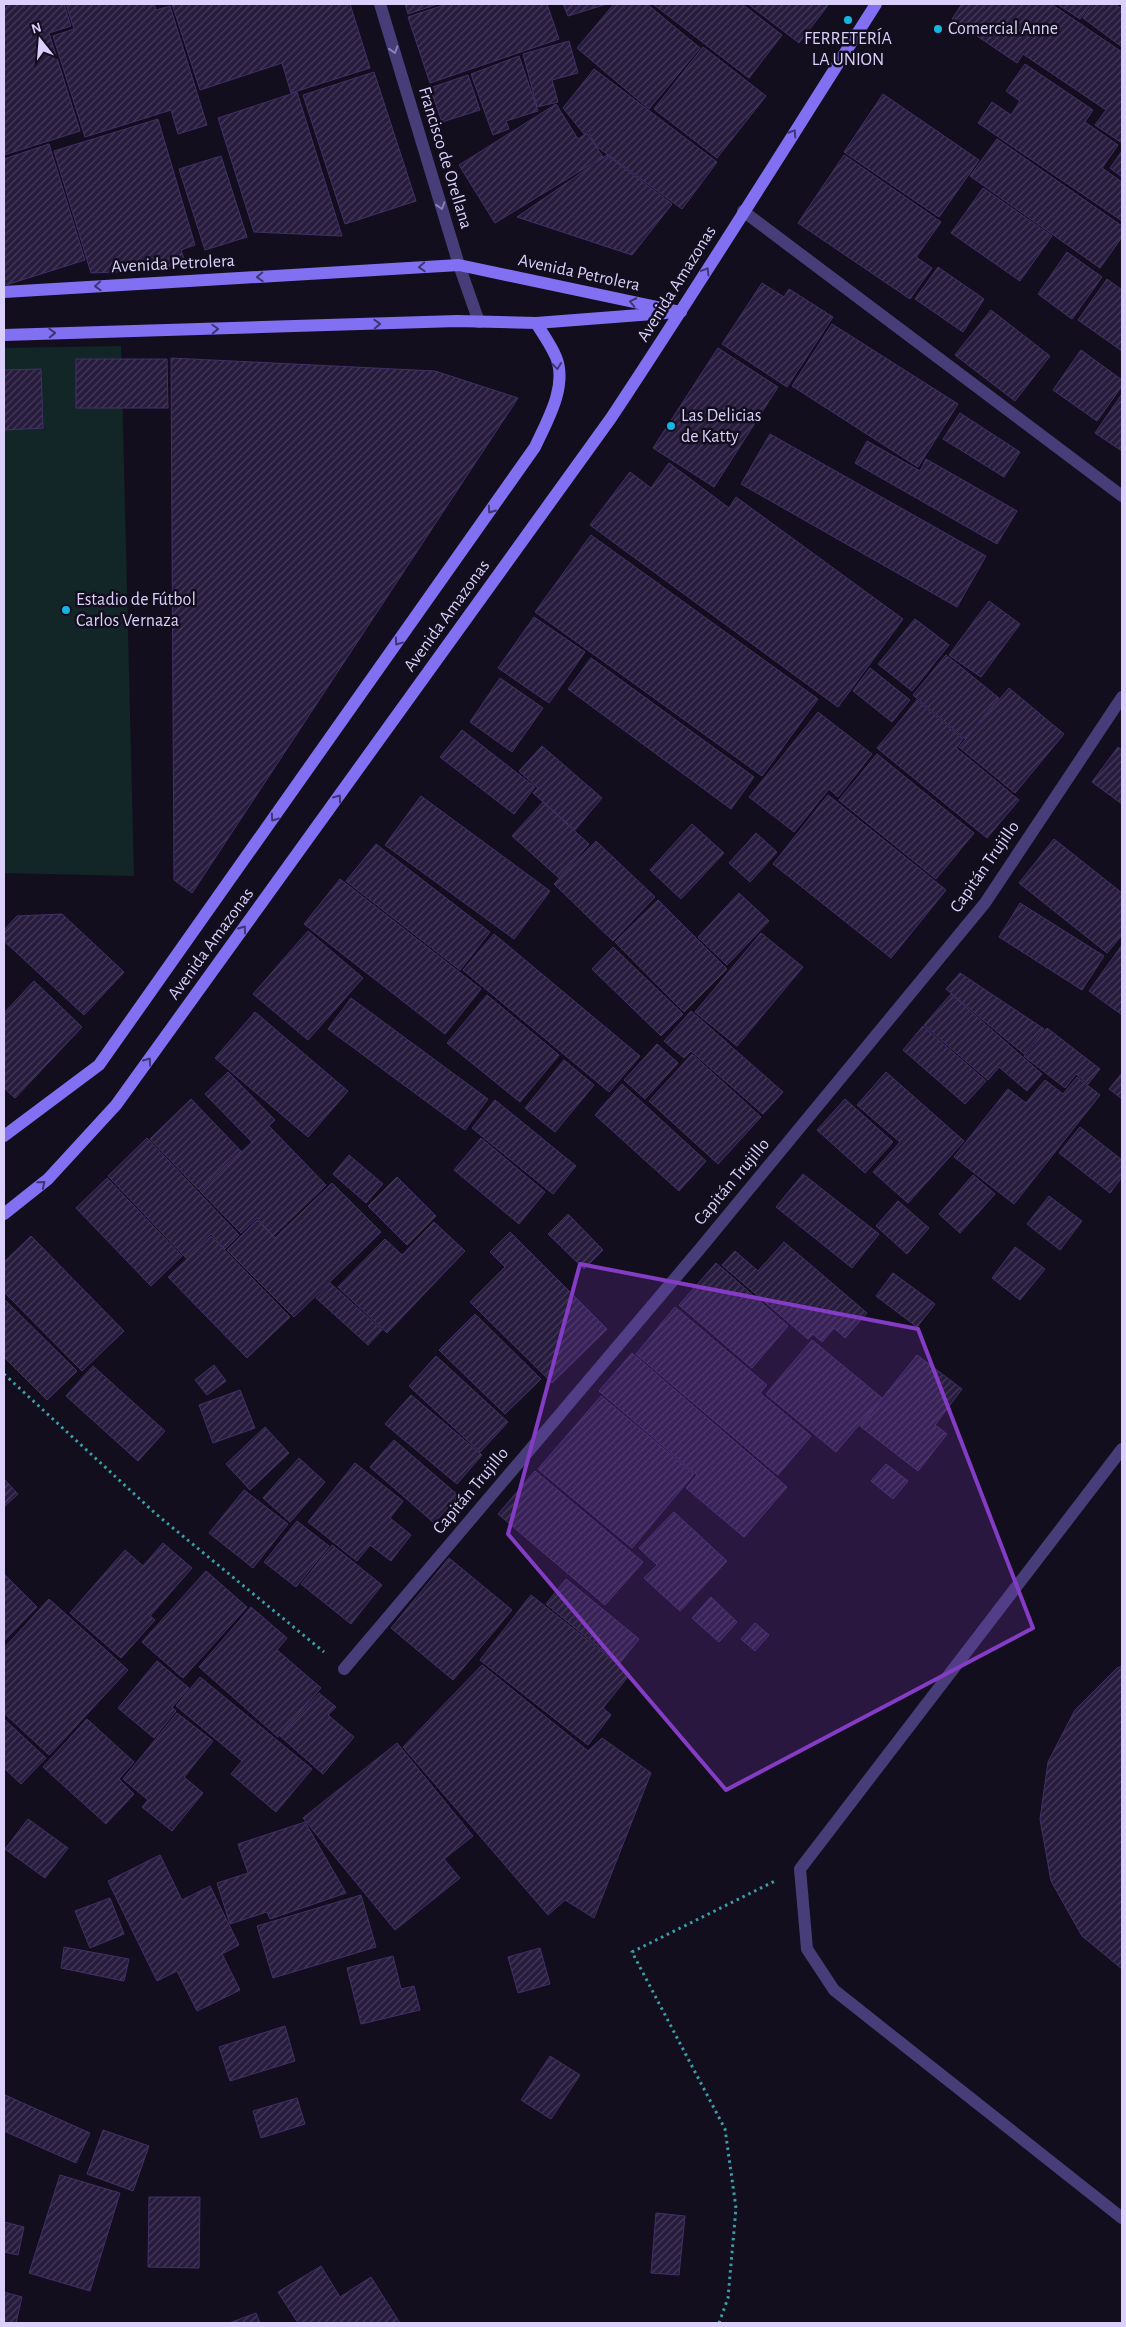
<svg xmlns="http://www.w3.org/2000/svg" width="1126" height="2327" font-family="'Alegreya Sans',sans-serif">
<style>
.pitch{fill:#122627}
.building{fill:url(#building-hatch);stroke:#423067}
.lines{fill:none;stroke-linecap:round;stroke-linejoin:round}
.path{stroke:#399fa6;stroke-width:3;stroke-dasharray:2.5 4;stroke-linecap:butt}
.service{stroke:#473e79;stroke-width:12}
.minor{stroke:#473e79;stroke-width:12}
.secondary{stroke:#8270f2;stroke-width:12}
.oneway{stroke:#8980b4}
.oneway2{stroke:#3f3573}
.marked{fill:#843cc5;fill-opacity:0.2;stroke:#843cc5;stroke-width:4;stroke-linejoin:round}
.poi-dot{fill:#15b4e1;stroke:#130e1e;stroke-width:2}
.labels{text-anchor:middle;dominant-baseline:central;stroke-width:5;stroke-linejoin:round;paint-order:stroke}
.poi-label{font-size:18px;fill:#dad0fb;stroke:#130e1e;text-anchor:start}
.street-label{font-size:18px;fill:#dad0fb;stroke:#130e1e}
</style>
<defs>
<pattern id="building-hatch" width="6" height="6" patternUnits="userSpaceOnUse" patternTransform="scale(1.25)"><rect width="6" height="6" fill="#271c3d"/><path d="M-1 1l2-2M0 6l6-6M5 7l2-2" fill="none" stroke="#463c5a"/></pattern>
</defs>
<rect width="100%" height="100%" fill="#130e1e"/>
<path class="pitch" d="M121 346 134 876 4 873V348Z"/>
<path class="building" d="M4 4H64L71 26 49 33 80 131 4 155Z
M66 4H154L156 10 170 6 207 125 178 134 171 110 85 137 53 36 74 29Z
M172 4H350L370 68 291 93 282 63 200 90Z
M405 4H438L408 14Z
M447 4H547L559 39 430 83 408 17Z
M563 4H607L568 16Z
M614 4H647L700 48 649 109 577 48Z
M653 4H742L782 35 749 78Z
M748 4H829L799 43Z
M962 4H1051L1122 52V143L1095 125 1106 110 1023 54 1017 63 952 19Z
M1057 4H1091L1080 19Z
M1093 4H1114L1122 9V47L1083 18Z
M569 41 578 73 552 80 558 102 537 107 523 54Z
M703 47 766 96 717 158 654 109Z
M519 56 538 111 506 121 509 129 493 135 471 74Z
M1025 64 1093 110 1085 122 1118 145 1102 168 1122 182V221L978 123 992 102 1011 115 1020 101 1006 91Z
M594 69 717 162 682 209 596 146 588 131 584 134 563 108Z
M374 72 416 201 345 224 303 95Z
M468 75 480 110 442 122 430 88Z
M297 92 342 236 254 232 218 118Z
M883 94 979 160 939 217 844 152Z
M556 104 578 139 587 133 603 157 495 223 459 165Z
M158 119 195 245 181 250 185 262 159 270 91 273 54 151Z
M997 139 1122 226V237L1100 268 970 176Z
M49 144 85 260 6 285 4 279V159Z
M1122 151V177L1110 168Z
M607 155 672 204 632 255 517 217Z
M844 155 941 222 916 257 932 268 910 299 798 223Z
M221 156 247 237 205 250 179 169Z
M983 188 1052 236 1020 281 951 233Z
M1067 252 1102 277 1072 319 1038 294Z
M938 267 984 299 963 332 915 299Z
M1107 279 1122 290V351L1078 320Z
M762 283 784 297 789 289 833 317 787 387 722 344Z
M991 310 1050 356 1015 401 955 355Z
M832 324 958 404 918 467 792 386Z
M718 348 778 387 714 487 653 448Z
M1081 350 1122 380V386L1097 421 1053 390Z
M171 358 435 371 518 398 192 893 174 880Z
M76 359H167L168 408H76Z
M41 369 43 428 4 430V370Z
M1122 394V451L1095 433Z
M960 413 1020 452 1004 477 943 439Z
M770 434 986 556 957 607 741 484Z
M867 441 920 471 926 459 1017 511 997 544 855 463Z
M669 463 729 508 736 497 903 619 838 707 590 525 630 472 651 488Z
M591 535 818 699 762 776 535 612Z
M989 601 1020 624 981 677 949 655Z
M534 617 585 652 549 703 498 668Z
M915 619 949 645 912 691 878 664Z
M946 655 999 698 965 739 913 695Z
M591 658 754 777 731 809 568 689Z
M870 668 910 700 892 722 853 691Z
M500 678 543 708 512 752 470 722Z
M1009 688 1064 734 1015 793 959 747Z
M917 700 963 739 956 748 1019 800 987 838 877 748Z
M818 712 872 754 838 797 829 789 794 832 749 797Z
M462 730 535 787 514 814 440 757Z
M542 746 602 798 575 830 533 793 538 788 519 771Z
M1118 747 1122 750V804L1092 782Z
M877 754 974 833 936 879 839 800Z
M828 795 946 890 891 958 773 864Z
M421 796 550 891 514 939 385 845Z
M543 802 589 844 559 878 512 836Z
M692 824 724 853 681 899 650 870Z
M756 833 777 852 750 882 729 863Z
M1054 839 1122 893V935L1107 953 1019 883Z
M596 841 655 897 613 941 554 884Z
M376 844 490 932 460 970 346 881Z
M340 879 481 989 445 1034 304 924Z
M739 893 769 921 727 965 698 937Z
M658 900 727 969 684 1012 615 942Z
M1020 903 1104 956 1082 990 999 937Z
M62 914 124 972 84 1015 4 941V930L17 916Z
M308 931 363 978 308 1040 253 994Z
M761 933 803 967 737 1046 695 1012Z
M494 934 640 1056 609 1092 463 970Z
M1122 945V1015L1089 991Z
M613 947 683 1014 661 1036 592 969Z
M960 973 1044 1029 1024 1054 946 989Z
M34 981 82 1027 15 1098 4 1088V1013Z
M951 994 1042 1074 1027 1091 999 1067 988 1080 924 1025Z
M487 995 559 1055 520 1102 447 1043Z
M351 998 488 1099 465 1130 328 1029Z
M691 1011 783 1092 763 1114 691 1051 684 1058 664 1041Z
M255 1012 348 1091 308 1137 215 1058Z
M923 1026 986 1081 965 1104 903 1050Z
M1047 1028 1100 1069 1088 1084 1076 1074 1065 1088 1024 1056Z
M657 1044 678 1063 645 1099 624 1080Z
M692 1054 761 1117 718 1164 649 1101Z
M564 1060 594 1085 555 1132 525 1108Z
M228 1072 275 1120 252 1142 205 1094Z
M886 1072 964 1141 908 1203 873 1172 900 1142 857 1105Z
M1122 1073V1099L1109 1089Z
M1077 1077 1100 1095 1014 1204 954 1157 1008 1089 1026 1103 1045 1080 1063 1094Z
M622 1084 706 1161 679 1191 595 1115Z
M191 1099 241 1151 199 1190 150 1139Z
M845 1099 893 1142 865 1173 817 1130Z
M495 1100 576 1166 553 1194 472 1128Z
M269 1126 326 1185 273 1236 257 1218 241 1233 200 1191Z
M1080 1127 1122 1160V1177L1110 1193 1059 1153Z
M147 1138 239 1235 225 1249 211 1234 186 1258 108 1176Z
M481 1138 545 1192 519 1224 454 1170Z
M349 1155 383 1184 366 1203 333 1174Z
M803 1174 879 1234 852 1268 776 1207Z
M973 1175 995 1194 960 1233 939 1214Z
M397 1177 436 1216 407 1245 368 1206Z
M107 1178 182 1256 151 1286 76 1208Z
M332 1183 381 1232 294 1317 227 1250 257 1220 275 1238Z
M1049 1196 1082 1221 1060 1250 1027 1224Z
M898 1201 929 1228 907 1254 876 1226Z
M568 1214 603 1250 584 1269 548 1234Z
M434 1222 465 1251 387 1333 338 1287 385 1239 402 1255Z
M510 1232 607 1329 552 1383 470 1302 505 1267 490 1252Z
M31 1236 124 1331 82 1371 4 1292V1262Z
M211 1236 290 1317 247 1358 168 1277Z
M784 1242 867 1313 845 1338 834 1328 822 1342 813 1334 808 1339 722 1265 735 1251 758 1271Z
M1015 1247 1045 1269 1020 1300 992 1278Z
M716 1263 788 1326 752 1368 679 1305Z
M893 1273 935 1304 917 1327 876 1296Z
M330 1283 382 1330 368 1345 316 1298Z
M4 1299 77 1371 47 1400 4 1357Z
M675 1307 767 1385 760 1393 811 1436 778 1475 636 1354Z
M475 1314 541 1379 505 1414 439 1350Z
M812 1340 882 1398 836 1452 766 1394Z
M632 1353 787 1487 744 1537 686 1488 697 1475 599 1391Z
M917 1355 962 1389 935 1425 947 1434 918 1471 860 1426Z
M436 1356 508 1422 480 1452 409 1386Z
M214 1365 226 1381 207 1395 195 1380Z
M93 1366 165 1431 138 1461 66 1396Z
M240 1390 255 1428 213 1443 199 1405Z
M411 1395 482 1455 457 1484 385 1424Z
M601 1396 694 1474 632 1548 538 1469Z
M265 1427 289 1453 250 1490 226 1464Z
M394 1440 459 1496 434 1523 370 1467Z
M299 1458 325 1482 290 1522 263 1498Z
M355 1463 403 1501 390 1518 411 1535 391 1561 370 1545 357 1561 308 1522Z
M886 1464 908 1481 893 1499 871 1481Z
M535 1471 643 1562 605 1605 498 1514Z
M4 1479 18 1494 4 1507Z
M244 1490 288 1524 253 1568 209 1533Z
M674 1512 727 1561 680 1611 644 1578 657 1565 639 1548Z
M297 1521 329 1546 296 1587 264 1562Z
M163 1543 192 1568 150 1616 155 1620 121 1658 70 1613 125 1550 143 1566Z
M332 1545 382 1585 351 1624 301 1584Z
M449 1558 512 1610 453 1680 391 1628Z
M206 1571 247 1607 183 1678 142 1642Z
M4 1574 37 1607 4 1641Z
M566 1579 639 1639 619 1664 546 1604Z
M531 1595 630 1674 603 1708 611 1715 588 1745 480 1660Z
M711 1597 737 1622 719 1642 692 1618Z
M49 1599 128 1670 49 1755 4 1713V1648Z
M251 1607 287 1638 277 1650 321 1688 278 1737 199 1667Z
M755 1623 769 1635 755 1651 741 1639Z
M157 1661 189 1688 172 1707 176 1711 154 1738 118 1708Z
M482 1665 588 1751 602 1738 651 1773 594 1918 565 1900 548 1915 403 1747Z
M1122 1666V1969L1082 1936 1051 1881 1040 1819 1048 1762 1075 1710 1117 1668Z
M200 1677 312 1769 276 1812 231 1774 242 1761 176 1706Z
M319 1693 336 1707 328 1715 354 1737 323 1774 280 1736Z
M177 1713 213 1741 184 1777 203 1793 172 1831 142 1807 148 1800 123 1779Z
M4 1719 46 1758 21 1784 4 1768Z
M87 1719 134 1762 119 1779 134 1794 106 1824 43 1767Z
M397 1743 473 1836 444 1859 460 1878 395 1930 303 1818Z
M28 1819 68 1848 45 1878 5 1849Z
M305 1822 346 1893 270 1919 267 1912 230 1924 217 1883 248 1873 238 1844Z
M160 1855 182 1900 210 1886 239 1945 222 1954 240 1990 197 2011 177 1971 157 1981 108 1881Z
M361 1895 376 1947 273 1978 257 1926Z
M110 1898 124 1934 90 1948 75 1911Z
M64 1947 129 1959 124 1981 61 1968Z
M540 1948 550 1984 518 1993 508 1957Z
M393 1956 401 1989 414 1986 420 2010 361 2024 347 1968Z
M285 2026 295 2061 230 2081 219 2047Z
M550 2056 580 2075 551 2119 521 2100Z
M5 2095 90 2133 76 2163 4 2131Z
M297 2098 305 2124 261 2138 253 2111Z
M103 2130 149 2146 133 2191 87 2174Z
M60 2175 120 2193 90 2291 29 2273Z
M149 2197H200L199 2268 148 2267Z
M656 2213 685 2216 679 2275 651 2273Z
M4 2222 24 2227 18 2255 4 2252Z
M321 2266 340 2297 371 2277 400 2323H298L278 2292Z
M4 2292 22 2297 16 2323H4Z
M256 2313 260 2323H229Z"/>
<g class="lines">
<path class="path" d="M4 1374 156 1514 324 1652
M719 2323 728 2298 736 2208 725 2129 632 1952 775 1881"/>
<path class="service" d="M1122 1449 800 1869 807 1949 834 1990 1122 2218"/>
<path class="minor" d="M380 4 459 265 479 322
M743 211 1122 496
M344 1669 699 1250 985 903 1122 697"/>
<path class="secondary" d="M4 292 459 265 681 312
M4 335 457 321 536 323 666 313
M4 1136 99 1065 535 447C547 421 568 386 556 357 551 345 543 334 536 323
M4 1214 48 1179 116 1105 611 418C702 281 788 142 876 4"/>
</g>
<defs><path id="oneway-chevron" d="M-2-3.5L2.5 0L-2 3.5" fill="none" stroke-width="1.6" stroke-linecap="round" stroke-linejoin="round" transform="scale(1.25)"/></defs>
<g class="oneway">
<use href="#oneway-chevron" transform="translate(394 50) rotate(73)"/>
<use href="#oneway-chevron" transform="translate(441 206) rotate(73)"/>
</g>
<g class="oneway2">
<use href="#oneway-chevron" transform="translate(793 133) rotate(-57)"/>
<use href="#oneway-chevron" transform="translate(422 267) rotate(177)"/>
<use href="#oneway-chevron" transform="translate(706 271) rotate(-59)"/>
<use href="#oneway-chevron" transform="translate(260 277) rotate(177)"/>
<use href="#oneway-chevron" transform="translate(98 286) rotate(177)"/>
<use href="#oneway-chevron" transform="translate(633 302) rotate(-168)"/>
<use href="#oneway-chevron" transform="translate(377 324) rotate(-2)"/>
<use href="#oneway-chevron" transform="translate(215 329) rotate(-2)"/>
<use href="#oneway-chevron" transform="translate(52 333) rotate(-2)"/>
<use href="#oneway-chevron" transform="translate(557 366) rotate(83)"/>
<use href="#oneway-chevron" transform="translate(491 510) rotate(125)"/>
<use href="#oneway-chevron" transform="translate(398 642) rotate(125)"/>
<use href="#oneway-chevron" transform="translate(338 798) rotate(-54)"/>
<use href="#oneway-chevron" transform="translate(274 818) rotate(125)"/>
<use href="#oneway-chevron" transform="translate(243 929) rotate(-54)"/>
<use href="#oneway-chevron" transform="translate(148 1061) rotate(-54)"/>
<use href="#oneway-chevron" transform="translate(42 1184) rotate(-39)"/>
</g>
<path class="marked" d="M580 1264 918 1329 1033 1628 726 1790 508 1534Z"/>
<g class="poi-dot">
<circle cx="848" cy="20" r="5"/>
<circle cx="938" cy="29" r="5"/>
<circle cx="671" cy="426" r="5"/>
<circle cx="66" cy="610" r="5"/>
</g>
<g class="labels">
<g class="poi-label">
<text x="948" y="29">Comercial Anne</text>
<text x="848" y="39" text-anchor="middle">FERRETERÍA<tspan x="848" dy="21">LA UNION</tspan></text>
<text x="681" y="416">Las Delicias<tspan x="681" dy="21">de Katty</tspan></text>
<text x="76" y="600">Estadio de Fútbol<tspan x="76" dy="21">Carlos Vernaza</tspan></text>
</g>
<g class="street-label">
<text transform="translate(445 158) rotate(73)">Francisco de Orellana</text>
<text transform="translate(173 264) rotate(-3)">Avenida Petrolera</text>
<text transform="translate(579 273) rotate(12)">Avenida Petrolera</text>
<text transform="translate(677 284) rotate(-58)">Avenida Amazonas</text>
<text transform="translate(447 616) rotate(-54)">Avenida Amazonas</text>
<text transform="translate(985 867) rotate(-55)">Capitán Trujillo</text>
<text transform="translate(211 944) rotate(-54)">Avenida Amazonas</text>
<text transform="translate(732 1182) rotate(-50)">Capitán Trujillo</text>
<text transform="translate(471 1491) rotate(-50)">Capitán Trujillo</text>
</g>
</g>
<rect width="1126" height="2327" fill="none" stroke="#dad0fb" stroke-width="10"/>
<g transform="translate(40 40) rotate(343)" stroke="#130e1e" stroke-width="4" paint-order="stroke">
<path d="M0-4L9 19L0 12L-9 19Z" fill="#dad0fb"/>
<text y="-8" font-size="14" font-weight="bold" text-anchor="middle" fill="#dad0fb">N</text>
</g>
</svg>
